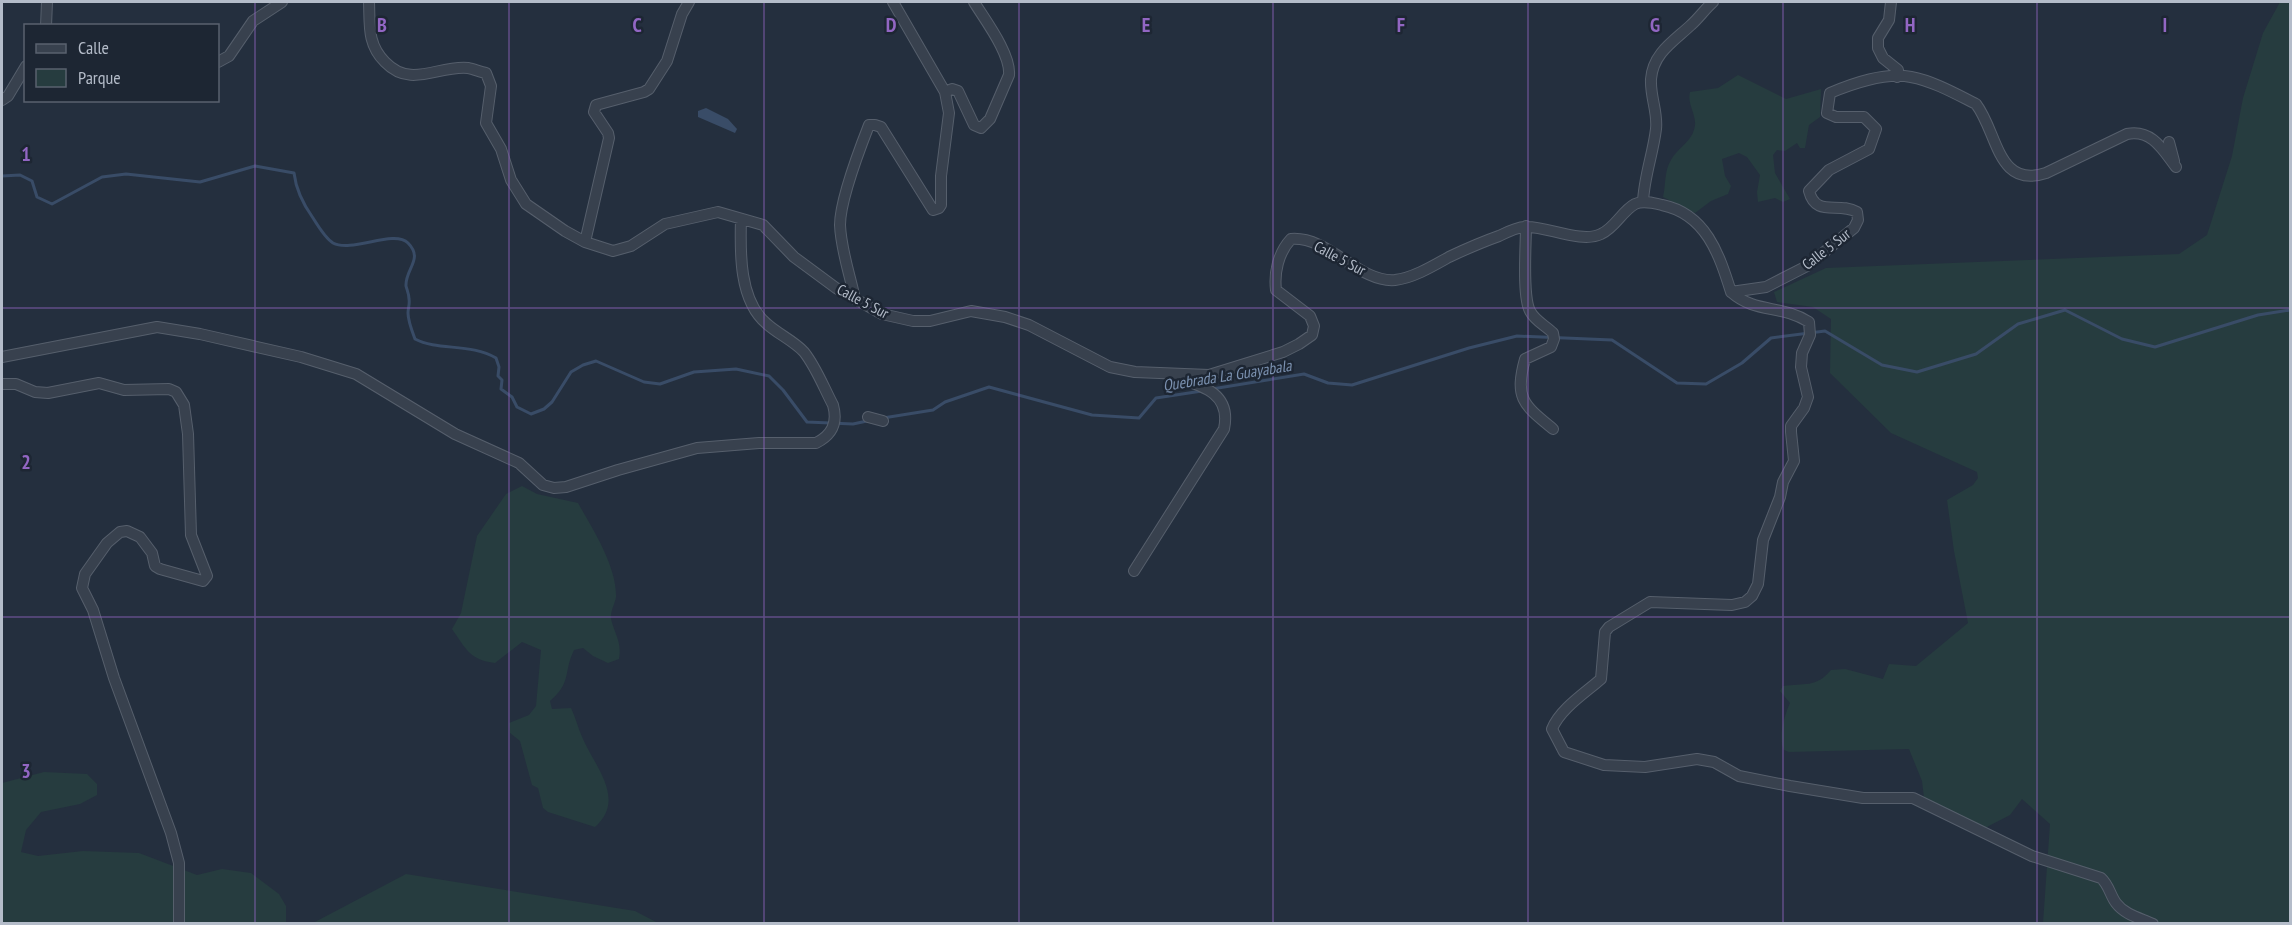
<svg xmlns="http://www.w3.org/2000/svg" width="2292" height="925" font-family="'PT Sans Narrow',sans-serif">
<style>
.green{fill:#263c3f}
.water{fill:#394c67}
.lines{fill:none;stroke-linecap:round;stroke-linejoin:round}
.stream{stroke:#394c67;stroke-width:3}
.minor-casing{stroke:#565f6c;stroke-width:12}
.minor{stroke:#38414e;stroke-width:10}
.grid{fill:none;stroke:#9266c3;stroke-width:1.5;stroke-opacity:0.55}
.labels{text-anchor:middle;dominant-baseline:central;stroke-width:5;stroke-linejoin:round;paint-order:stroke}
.street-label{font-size:15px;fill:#b4bcc9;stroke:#1d2633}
.water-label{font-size:16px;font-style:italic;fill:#7c92b1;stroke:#1d2633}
.grid-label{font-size:20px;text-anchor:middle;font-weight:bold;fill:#9266c3;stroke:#1d2633;stroke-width:5;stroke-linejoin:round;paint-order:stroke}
</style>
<rect width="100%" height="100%" fill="#242f3e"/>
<path class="green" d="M2280 2H2290V923H2043L2050 824 2022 799 2010 815 1985 828 1924 798 1922 781 1909 749 1789 752 1784 750C1778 736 1784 717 1790 703L1780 691 1783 686C1804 683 1816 688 1831 670L1845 669 1883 679 1889 664 1916 666 1968 623 1954 551 1947 500 1973 485 1978 478 1977 472 1891 433 1830 373 1831 319 1813 307 1777 302 1774 292 1826 268 2179 254 2207 235 2232 156 2243 98 2263 33Z
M1738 75 1786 99 1821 89 1820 117 1809 125 1805 148H1800L1797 143 1785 151 1777 150 1773 155 1775 173 1790 199 1783 202 1775 198 1758 202 1757 192 1760 175 1747 157 1739 153 1722 159 1725 176 1731 186 1728 194 1711 201 1695 213 1663 197C1666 185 1664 171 1671 160 1678 147 1693 142 1695 125 1696 114 1687 104 1690 92L1718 88Z
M522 486 537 494 578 503C592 528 617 566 616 597 615 604 610 611 611 619 615 635 622 642 619 659L608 663 593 656 583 648 574 650C563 673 572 682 550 701L552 709 571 708C576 718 578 729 583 739 596 768 626 800 595 827L548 812 543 808 538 788 532 785 520 741 510 733 509 723 529 715 536 706 541 650 522 642 495 663C470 660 466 649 452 629L461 613 477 536 506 494Z
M44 772 87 774 97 784V795L80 804 41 812 26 830 21 852 38 856 83 851 139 853 197 875 222 869 251 873 279 894 286 906V923L2 924V783Z
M406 874 635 911 658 923H313Z"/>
<path class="water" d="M706 108 728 119 737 129 735 133 698 117V111Z"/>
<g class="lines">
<path class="stream" d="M2 176 20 175 32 181 37 197 52 204 102 177 126 174 200 182 255 166 294 173C296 190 303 204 313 218 318 226 325 238 333 243 352 253 394 229 408 243 424 259 405 269 406 286 407 290 409 294 409 299 410 304 408 308 408 313 408 321 412 331 415 339 438 351 471 343 496 358L499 367 498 376 502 380 501 389 512 397 517 407 531 414 544 409 552 402 571 372 583 365 596 361 644 382 660 384 694 372 736 369 769 376 783 390 807 422 853 424 867 421
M1212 389 1304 374 1328 383 1352 385 1469 348 1517 336 1612 340 1677 383 1706 384 1742 363 1771 338 1825 331 1882 365 1917 372 1976 354 2018 324 2065 310 2122 339 2155 347 2258 315 2290 310
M883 418 933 410 945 402 989 387 1092 415 1139 418 1156 398 1202 391"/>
<g class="minor-casing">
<path id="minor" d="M369 2C370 25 367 44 385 62 411 89 438 65 468 68 474 69 480 72 486 73L491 86 486 123 501 149 511 180 526 204 565 231 585 242 613 251 631 246 665 224 718 212 763 225 794 257 836 288 882 314 913 321H930L971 311 1005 317 1029 325 1110 367 1135 372 1209 375 1283 352 1299 344 1312 335 1314 326 1310 316 1276 290C1274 273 1278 253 1291 239 1329 236 1359 283 1395 280 1413 278 1433 266 1449 257 1466 249 1482 242 1499 236 1507 232 1517 227 1525 227 1544 225 1581 244 1601 234 1615 228 1622 211 1635 204 1643 200 1654 203 1662 205 1706 214 1719 254 1731 292L1766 287 1807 266 1854 228 1858 220 1857 212C1838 201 1816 218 1809 191L1829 170 1869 149 1876 129 1864 117H1836L1827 113 1830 93C1854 83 1885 72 1911 77 1933 81 1956 94 1976 104 1998 133 1997 189 2046 173L2127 134C2152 129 2163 150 2176 167
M1891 2 1889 20 1878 38V48L1883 58 1898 70 1897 77
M46 26 47 2
M218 62 229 56 253 21 282 2
M945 92 952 89 958 91 974 125 981 128 990 119 1009 75C1011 54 985 20 974 2
M2 100 8 96 26 66
M2169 142 2174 161
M1643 202C1644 177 1653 154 1656 129 1658 112 1650 97 1651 79 1653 53 1674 41 1691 25 1699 18 1705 9 1713 2
M1526 226C1526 245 1522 296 1530 311 1535 321 1545 325 1553 333L1554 339 1551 347 1525 359C1514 399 1524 405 1553 429
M585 242 609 138 608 133 594 112 596 105 644 92 649 89 667 61 682 14 689 2
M1731 292C1756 314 1780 304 1809 322L1810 335 1802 353 1801 367 1808 397 1804 408 1791 426V432L1794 461 1783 482 1780 497 1763 540 1758 584 1752 596 1745 602 1732 605 1650 602 1609 627 1605 632 1601 679C1585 693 1560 709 1552 729L1564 752 1604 765 1645 767 1697 759 1714 762 1739 776 1790 786 1863 798H1913L2032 856 2101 878C2109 885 2110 895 2116 903 2125 915 2140 918 2153 924
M855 299C850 275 841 250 840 225 840 202 860 148 869 125H875L881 127 933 210 939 208 941 205V176L949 113 945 92 893 2
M2 357 157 327 200 334 301 357 356 374 455 434 519 463 543 485 554 488 566 487 618 470 697 448 759 443H816C832 435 838 423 833 405 824 388 816 367 804 352 794 341 778 334 767 324 739 301 740 252 741 219
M2 384H16L35 392 48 393 99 383 124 390 169 389 176 392 184 405 188 434 191 535 207 576 203 581 160 569 155 566 152 553 140 537 127 531 120 532 107 543 85 574 82 588 93 610 114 678 171 833 179 863V924
M868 417 883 421
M1134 571 1224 429C1232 391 1199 385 1171 376"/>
</g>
<use href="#minor" class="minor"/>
</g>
<path class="grid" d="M255 2V924M509 2V924M764 2V924M1019 2V924M1273 2V924M1528 2V924M1783 2V924M2037 2V924M2 308H2290M2 617H2290"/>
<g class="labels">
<g class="street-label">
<text transform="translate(1826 249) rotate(-38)">Calle 5 Sur</text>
<text transform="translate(1340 258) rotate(28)">Calle 5 Sur</text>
<text transform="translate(863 301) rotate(28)">Calle 5 Sur</text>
</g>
<g class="water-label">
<text transform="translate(1227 375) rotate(-9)">Quebrada La Guayabala</text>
</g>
</g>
<g class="grid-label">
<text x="382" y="32">B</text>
<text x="637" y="32">C</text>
<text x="891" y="32">D</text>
<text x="1146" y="32">E</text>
<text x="1401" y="32">F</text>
<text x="1655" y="32">G</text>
<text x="1910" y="32">H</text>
<text x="2165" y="32">I</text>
<text x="26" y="161">1</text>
<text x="26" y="469">2</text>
<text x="26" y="778">3</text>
</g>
<rect width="2292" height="925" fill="none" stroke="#b4bcc9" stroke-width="6"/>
<rect x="24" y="24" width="195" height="78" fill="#1d2633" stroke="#59626f" stroke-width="1.5"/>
<rect x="36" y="44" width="30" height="9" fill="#38414e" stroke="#59626f" stroke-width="1.5"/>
<text x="78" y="54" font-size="18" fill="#b4bcc9">Calle</text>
<rect x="36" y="69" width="30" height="18" fill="#263c3f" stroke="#59626f" stroke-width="1.5"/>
<text x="78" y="84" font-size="18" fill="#b4bcc9">Parque</text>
</svg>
